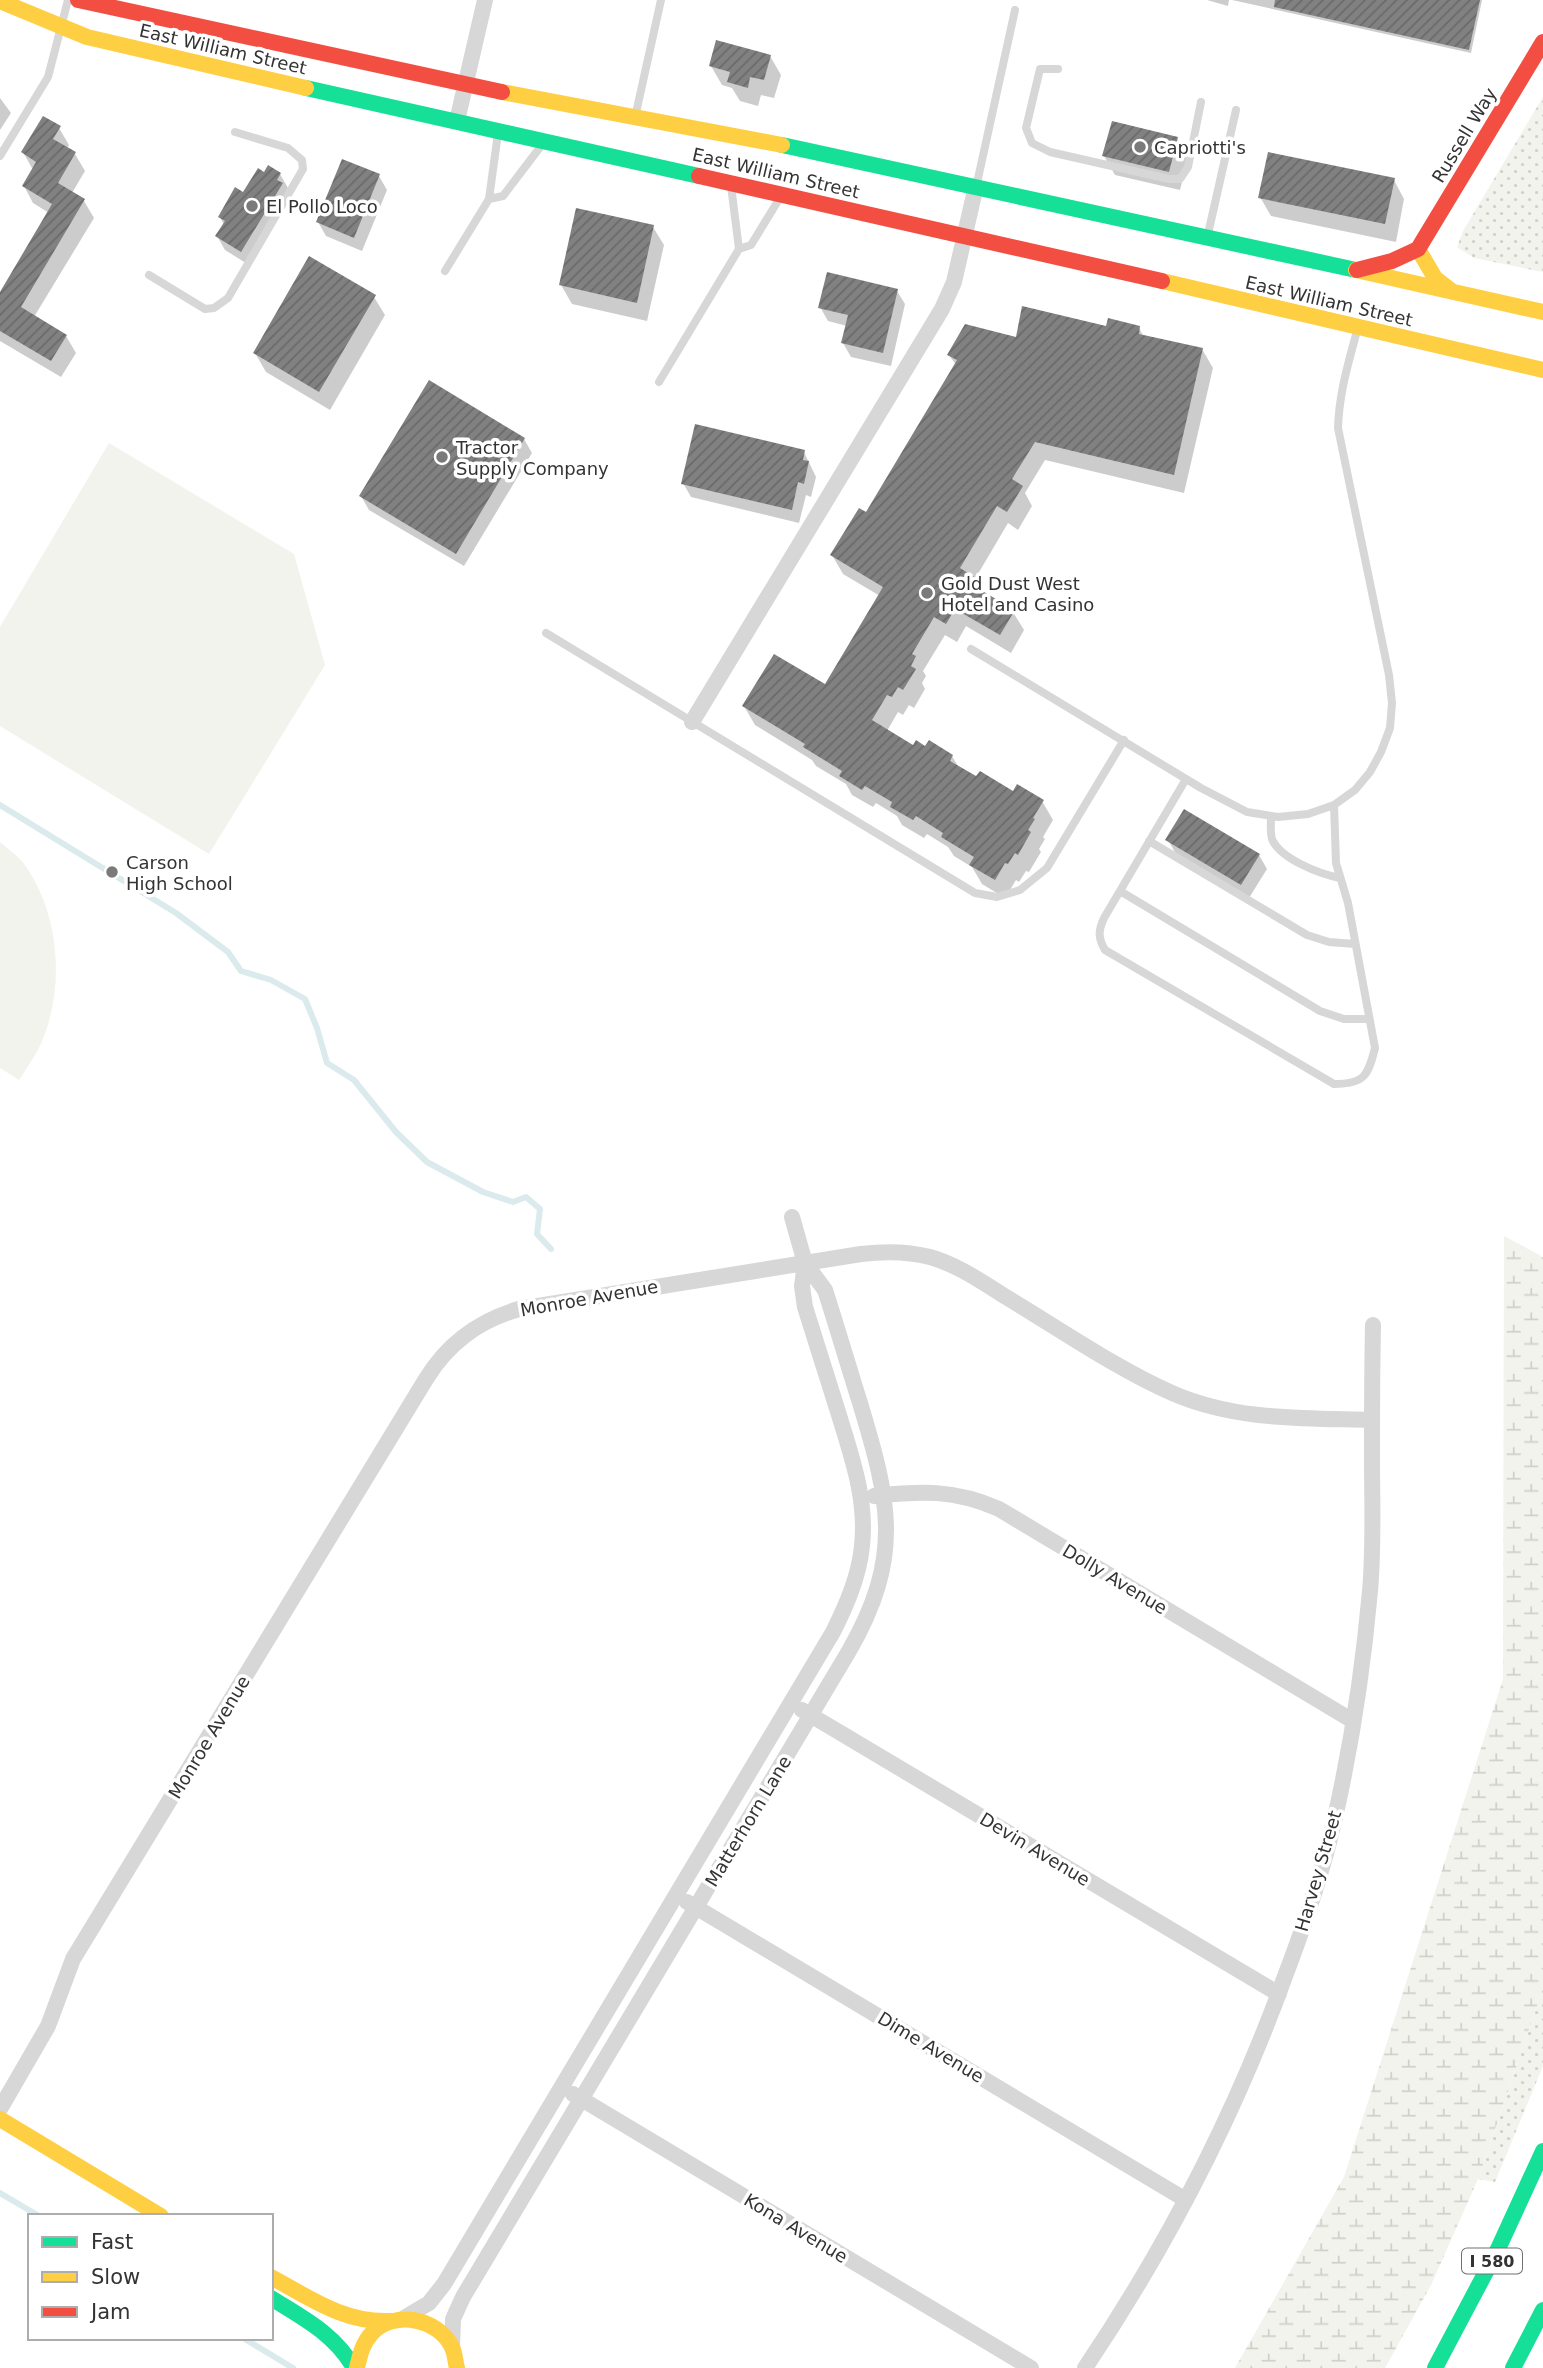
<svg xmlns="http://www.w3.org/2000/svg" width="1543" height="2368" font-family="'DejaVu Sans',sans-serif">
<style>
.grass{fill:url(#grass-dots)}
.wetland{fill:url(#wetland-marsh)}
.park{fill:#f1f3ec}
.shadow{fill:#0003}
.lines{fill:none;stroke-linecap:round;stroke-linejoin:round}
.stream{stroke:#daeaed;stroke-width:6}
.building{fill:url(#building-hatch)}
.lane{stroke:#d7d7d7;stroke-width:8}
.street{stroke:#d7d7d7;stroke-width:16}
.fast{stroke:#16e098;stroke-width:16}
.slow{stroke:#ffcf43;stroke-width:16}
.jam{stroke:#f24e42;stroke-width:16}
.poi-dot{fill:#7a7a7a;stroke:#fff;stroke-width:2.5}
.labels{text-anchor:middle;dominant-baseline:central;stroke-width:7;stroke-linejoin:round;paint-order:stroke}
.shield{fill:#fff;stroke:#707070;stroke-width:2}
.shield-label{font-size:16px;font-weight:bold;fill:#333}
.street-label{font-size:18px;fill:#333;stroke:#fff}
.poi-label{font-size:18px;fill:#333;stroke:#fff;text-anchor:start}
</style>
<defs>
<pattern id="grass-dots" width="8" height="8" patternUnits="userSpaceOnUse" patternTransform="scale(1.75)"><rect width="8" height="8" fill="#f1f3ec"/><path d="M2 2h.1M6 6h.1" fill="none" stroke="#cfd1cb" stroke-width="1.8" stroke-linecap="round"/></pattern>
<pattern id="wetland-marsh" width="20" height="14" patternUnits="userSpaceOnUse" patternTransform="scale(1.75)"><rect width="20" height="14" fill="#f1f3ec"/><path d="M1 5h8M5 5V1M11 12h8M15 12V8" fill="none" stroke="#cfd1cb"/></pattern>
<pattern id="building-hatch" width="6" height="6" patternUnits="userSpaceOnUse" patternTransform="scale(1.75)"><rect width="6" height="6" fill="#818181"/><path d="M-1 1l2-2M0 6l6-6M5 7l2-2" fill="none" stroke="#6a6a6a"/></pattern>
</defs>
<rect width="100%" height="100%" fill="#fff"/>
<path class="grass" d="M1543 97V272L1474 258 1457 247 1463 231Z
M1543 1988V2066L1495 2182 1478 2179Z"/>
<path class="wetland" d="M1504 1236 1543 1257V1988L1478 2179 1431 2285 1385 2368H1235L1344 2177 1503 1679Z"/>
<path class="park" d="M109 443 294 554 325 665 209 854 0 726V627Z
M0 842C9 850 21 858 27 868 61 919 65 993 39 1048 33 1059 26 1069 19 1080L0 1068Z"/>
<path class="shadow" d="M1207 0H1229L1228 6Z
M1232 0H1482L1471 53Z
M770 56 781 75 774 98 761 95 758 106 740 101 732 88 722 85 711 66Z
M0 98 11 113 0 130Z
M59 128 69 145 67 149 75 154 85 171 72 193 84 201 94 218 34 317 66 336 76 353 61 377 0 341V295L49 213 33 203 24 186 33 170 23 152Z
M1177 139 1188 158 1180 190 1115 175 1104 156Z
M264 174H280L288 188 249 265 225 250 217 236 224 225 220 217Z
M379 176 387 190 362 251 326 236 318 222Z
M1394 180 1404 199 1396 242 1271 216 1260 197Z
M653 227 664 245 647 321 572 304 561 285Z
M897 291 905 304 891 366 851 357 843 343 847 326 828 321 820 307Z
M374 297 385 315 330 410 266 372 255 353Z
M1108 328H1139L1144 337 1202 349 1213 368 1184 493 1045 460 1025 493 1032 506 1018 530 1008 523 975 579 984 594 1013 612 1024 630 1011 653 966 626 957 642 945 635 923 671 926 676 922 683 925 689 914 708 909 705 903 715 898 712 887 731 914 747 926 748 952 756 959 768 977 779 1014 793 1042 801 1053 820 1043 837 1045 839 1039 849 1041 852 1029 872 1026 871 1019 882 1016 880 1005 898 982 884 972 867 954 856 948 847 927 834 924 838 902 825 897 816 876 803 873 807 852 795 846 784 816 766 812 760 755 725 744 706 825 686 880 596 843 574 832 555 866 515 956 365 949 355 1017 339Z
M524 439 532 453 464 566 369 510 361 496Z
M804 452 816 477 811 497 806 495 799 523 691 497 683 483Z
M1168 840 1259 855 1267 869 1249 898 1176 854Z"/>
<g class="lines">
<path class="stream" d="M0 805 176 913 228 952 241 971 271 980 305 999 317 1028 327 1063 354 1080 396 1132 427 1162 483 1192 513 1202 526 1197 540 1209 537 1234 551 1249
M0 2193 39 2216
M243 2338 293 2368"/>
</g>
<path class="building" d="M1275 0H1480L1469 50 1274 7Z
M716 40 771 55 764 80 750 77 748 88 727 82 730 72 709 66Z
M43 116 61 126 53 139 76 152 58 183 85 199 21 307 67 335 51 361 0 331V292L52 204 22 186 36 162 21 152Z
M1112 121 1178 137 1169 172 1102 156Z
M1268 152 1395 178 1385 224 1258 198Z
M342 159 380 174 354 238 316 222Z
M268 165 281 173 277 180 283 183 241 252 215 236 225 221 218 217 235 187 243 192 258 168 264 172Z
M576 208 654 225 637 303 559 285Z
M309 256 376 295 319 392 253 353Z
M827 272 898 289 883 353 841 343 848 315 818 308Z
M1022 306 1106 326 1108 318 1140 326 1139 334 1203 348 1174 475 1035 442 1012 479 1023 486 1007 512 997 506 960 568 976 578 972 585 1015 610 1000 635 955 609 946 624 934 617 912 654 916 656 911 666 916 669 903 690 898 687 892 697 887 695 872 720 913 745 916 740 925 746 929 740 953 755 950 761 976 776 980 771 1013 791 1017 784 1044 800 1033 818 1035 819 1028 830 1031 832 1018 855 1015 853 1008 864 1005 863 995 880 969 865 974 857 941 837 943 833 916 816 913 820 890 807 892 802 865 786 862 790 839 776 842 771 803 747 805 744 742 706 774 654 825 684 883 587 830 555 859 508 866 512 957 360 947 355 965 324 1016 337Z
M429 380 525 438 456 554 359 496Z
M695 424 805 450 803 460 809 461 804 484 798 482 792 510 681 484Z
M1184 809 1260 854 1241 885 1165 840Z"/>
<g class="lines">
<path class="lane" d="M1058 69H1040L1026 128 1032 143 1050 152 1169 179H1180L1188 167 1201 102
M636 113 661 0
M0 156 48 77 68 0
M977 183 1015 10
M489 199 503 196 541 146
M1208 234 1236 110
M739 249 751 245 781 196
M445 271 489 199 498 133
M149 275 205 309 214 308 228 298 303 169 302 160 288 148 235 132
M659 382 739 249 731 186
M546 633 975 893 997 897 1020 890 1047 868 1124 740
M971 649 1201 788 1247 812 1278 817 1308 814 1334 805 1355 790 1370 772 1381 752 1390 728 1392 703 1389 675 1338 428C1339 394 1348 364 1357 331
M1186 779 1104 918C1098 931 1098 938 1105 950L1334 1084C1364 1084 1368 1076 1375 1048L1348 903 1336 863 1334 805
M1271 816C1271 823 1270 832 1272 839 1280 859 1320 874 1340 878
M1149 841 1307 935 1329 942 1355 944
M1120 891 1320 1011 1344 1019H1369"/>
<path class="street" d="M457 121 485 0
M692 722 942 309 954 282 976 186
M874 1496C921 1491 954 1489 999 1509L1353 1721
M802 1710 1279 1994
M687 1902 1186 2200
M573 2094 1031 2368
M0 2109 48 2026 73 1959 426 1379C448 1343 478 1321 519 1309L861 1254C885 1251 907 1251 930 1257 958 1265 982 1282 1006 1297 1058 1328 1117 1369 1172 1393 1236 1421 1304 1418 1372 1420
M404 2318 429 2303 444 2284 833 1632C847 1604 859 1576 862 1546 867 1499 852 1458 839 1415 828 1379 816 1343 805 1307L802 1286 805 1263
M452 2348 453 2319 463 2297 849 1651C903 1557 890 1502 860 1403 848 1365 837 1327 825 1290L805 1263 792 1217
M1085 2368C1167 2246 1234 2117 1284 1979 1303 1929 1321 1878 1333 1826 1351 1749 1363 1669 1370 1591 1374 1546 1372 1502 1372 1458 1372 1413 1372 1369 1373 1325"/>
<path class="fast" d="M306 88 699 176
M782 145 1356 270
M271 2298C303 2318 335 2334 354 2368
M1435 2368 1498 2249 1543 2151
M1513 2368 1543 2310"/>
<path class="slow" d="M0 1 87 37 306 88
M502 92 782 145
M1418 249 1435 278 1453 292
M1356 270 1543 312
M1162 281 1543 370
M0 2119 161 2216
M271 2277C310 2298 344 2323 390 2321
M357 2368C360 2355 362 2344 372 2333 394 2310 438 2318 452 2347 455 2353 455 2361 457 2368"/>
<path class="jam" d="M78 0 502 92
M699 176 1162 281
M1357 270 1392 261 1418 249 1543 42"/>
</g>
<g class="poi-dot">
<circle cx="1140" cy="147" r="7"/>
<circle cx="252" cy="206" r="7"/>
<circle cx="442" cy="457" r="7"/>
<circle cx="927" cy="593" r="7"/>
<circle cx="112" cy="872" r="7"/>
</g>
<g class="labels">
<rect class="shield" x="1462" y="2248.5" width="60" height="25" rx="5"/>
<g class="shield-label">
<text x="1492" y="2261">I 580</text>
</g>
<g class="street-label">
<text transform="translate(223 49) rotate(13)">East William Street</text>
<text transform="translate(1464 135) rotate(-59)">Russell Way</text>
<text transform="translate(776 173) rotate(13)">East William Street</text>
<text transform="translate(1329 301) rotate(13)">East William Street</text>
<text transform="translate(589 1298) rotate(-10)">Monroe Avenue</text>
<text transform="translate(1115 1579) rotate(31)">Dolly Avenue</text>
<text transform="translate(209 1737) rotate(-59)">Monroe Avenue</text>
<text transform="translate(748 1821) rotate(-59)">Matterhorn Lane</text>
<text transform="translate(1035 1849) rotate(31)">Devin Avenue</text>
<text transform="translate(1318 1871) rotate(-74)">Harvey Street</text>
<text transform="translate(931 2047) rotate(31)">Dime Avenue</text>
<text transform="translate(796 2228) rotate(31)">Kona Avenue</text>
</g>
<g class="poi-label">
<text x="1154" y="147">Capriotti's</text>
<text x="266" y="206">El Pollo Loco</text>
<text x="456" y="447">Tractor<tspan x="456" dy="21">Supply Company</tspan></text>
<text x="941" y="583">Gold Dust West<tspan x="941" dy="21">Hotel and Casino</tspan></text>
<text x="126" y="862">Carson<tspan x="126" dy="21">High School</tspan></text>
</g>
</g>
<rect x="28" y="2214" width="245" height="126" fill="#ffffff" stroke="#adadad" stroke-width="2"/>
<rect x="42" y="2237" width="35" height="10" fill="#16e098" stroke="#adadad" stroke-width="2"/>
<text x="91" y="2249" font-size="21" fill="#333333">Fast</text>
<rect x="42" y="2272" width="35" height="10" fill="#ffcf43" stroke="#adadad" stroke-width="2"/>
<text x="91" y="2284" font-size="21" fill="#333333">Slow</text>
<rect x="42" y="2307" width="35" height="10" fill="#f24e42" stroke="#adadad" stroke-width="2"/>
<text x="91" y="2319" font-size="21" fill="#333333">Jam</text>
</svg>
